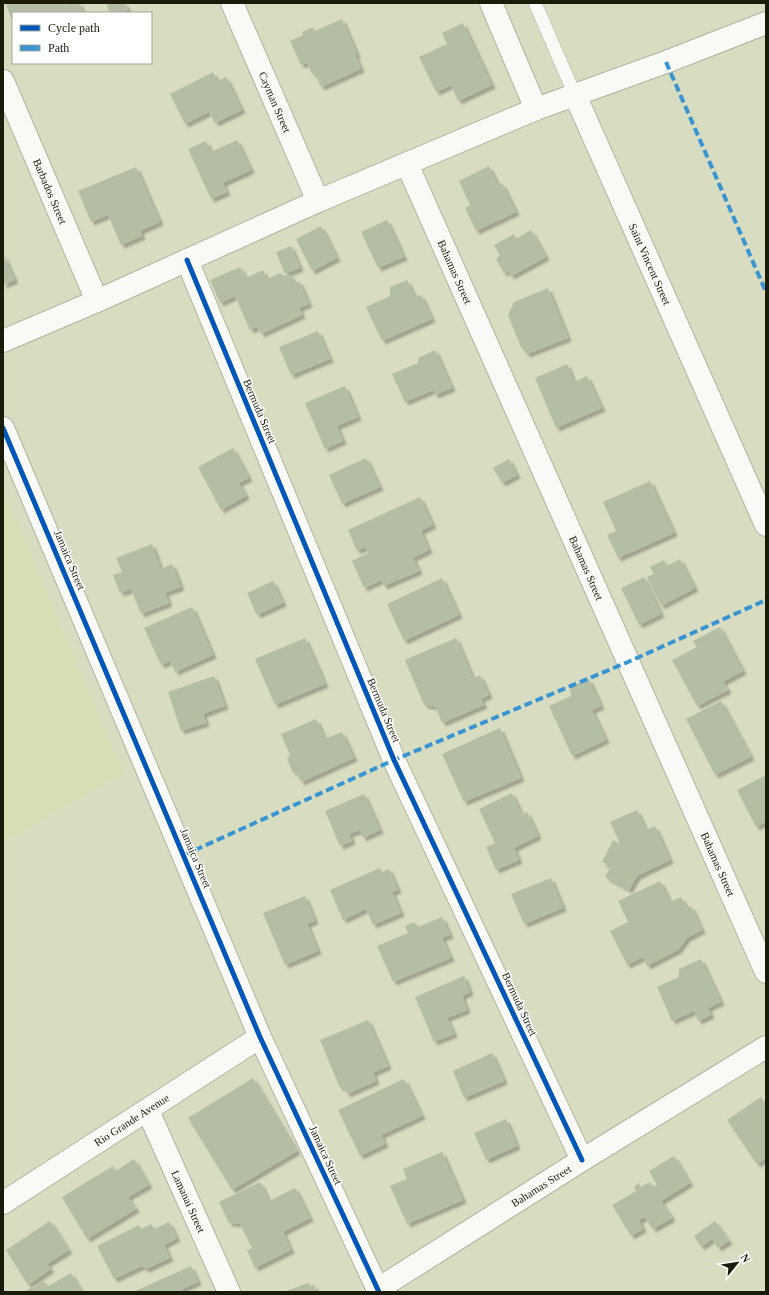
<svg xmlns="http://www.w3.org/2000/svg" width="769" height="1295" font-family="Georgia,serif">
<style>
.built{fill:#d7deb3}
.building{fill:#b4bea5;filter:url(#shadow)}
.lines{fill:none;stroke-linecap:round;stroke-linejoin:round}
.service-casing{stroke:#afb39d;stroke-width:14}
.minor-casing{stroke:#afb39d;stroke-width:24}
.service{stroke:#f9faf6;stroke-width:13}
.minor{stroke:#f9faf6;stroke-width:22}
.quiet{stroke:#3994d2;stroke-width:4;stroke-dasharray:8 4;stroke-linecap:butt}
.cycleway-casing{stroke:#fff;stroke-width:8}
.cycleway{stroke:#0057b8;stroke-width:5}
.labels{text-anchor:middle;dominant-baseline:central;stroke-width:3;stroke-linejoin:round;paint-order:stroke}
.street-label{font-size:11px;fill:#191c09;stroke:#fff}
</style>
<defs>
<filter id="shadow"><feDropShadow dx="3.5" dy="3.5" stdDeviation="1" flood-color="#0004"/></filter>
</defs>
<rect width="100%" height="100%" fill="#d8ddc2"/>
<path class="built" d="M3 489 123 773 3 842Z"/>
<path class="building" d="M10 3H64L65 5 70 3H79L84 13H13V22L6 5Z
M106 3H125L128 10 120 13H110Z
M342 19 357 54 355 55 361 69 321 87 315 73 312 74 307 63 301 65 290 41 303 35 302 32 313 27 315 31Z
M463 23 492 85 458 101 451 85 436 92 419 57 447 44 442 33Z
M213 72 217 81 226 77 242 110 215 123 209 112 185 124 170 94Z
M237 140 251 170 223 183 227 192 211 199 188 149 206 141 211 152Z
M489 166 498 185 502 183 516 212 476 231 465 208 470 205 459 181Z
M136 167 160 222 140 231 142 236 121 245 108 215 91 222 78 191Z
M387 220 404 257 378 268 361 232Z
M321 226 337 258 312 271 296 239Z
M531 230 546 257 511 276 508 271 504 273 496 259 500 255 494 245 514 234 516 239Z
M291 246 300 268 285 274 276 252Z
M3 254 15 280 3 285Z
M240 267 246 278 263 270 267 279 280 273 284 276 290 274 294 283 299 281 309 304 299 308 302 315 261 334 257 327 250 330 235 296 220 303 210 280Z
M407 280 415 297 421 295 432 319 382 341 366 307 390 296V287Z
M548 288 568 338 527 354 521 347 508 315 514 302Z
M318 331 330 359 291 375 279 347Z
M435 350 452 388 435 395 433 390 405 402 392 374 418 363V358Z
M567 364 574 382 587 376 602 408 556 428 535 378Z
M345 386 358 417 337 426 343 441 325 449 305 403Z
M233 448 249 478 239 483 246 496 221 510 198 467Z
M366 458 380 487 342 504 329 475Z
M509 459 517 475 502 483 493 468Z
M650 481 674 533 618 558 607 535 616 531 603 502Z
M420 497 433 525 421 531 429 550 413 558 419 571 384 586 381 580 364 588 352 561 368 553 365 547 357 551 348 530Z
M152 544 161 569 172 564 181 587 165 593 169 603 141 614 131 589 120 593 113 575 122 572 116 558Z
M680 559 695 588 661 606 647 577 654 574 650 567 664 560 667 566Z
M644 577 661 614 639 625 621 588Z
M442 578 459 615 404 641 387 604Z
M273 581 283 603 257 615 247 593Z
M192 607 213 655 175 672 170 661 161 665 144 628Z
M720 627 743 671 723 682 728 690 697 706 672 660 697 647 693 641Z
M305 638 325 684 275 705 255 659Z
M456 638 473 678 480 675 489 695 481 699 484 705 442 723 436 707 424 705 405 660Z
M214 676 225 706 203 714 206 723 181 731 168 692Z
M589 679 601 706 592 710 606 740 572 756 549 706 571 696 570 687Z
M721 701 751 757 715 775 686 719Z
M316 719 325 739 342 732 354 758 301 782 296 771 293 773 287 759 290 755 281 734Z
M500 728 521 778 464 802 442 754Z
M766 775V822L756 827 737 790Z
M512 793 522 815 527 812 538 836 514 848 519 860 496 870 486 847 495 843 479 809Z
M364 794 380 830 363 838 360 830 349 834 352 841 340 846 325 811Z
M637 810 646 830 655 826 670 860 637 876 629 890 605 877 611 866 602 862 613 840 620 844 610 822Z
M380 868 382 872 389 869 398 890 392 892 401 913 373 925 366 909 343 920 330 890Z
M551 878 563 908 524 924 511 894Z
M660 881 670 902 681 897 687 908 691 906 702 930 687 938 678 950 647 966 643 957 627 965 610 931 628 922 618 901Z
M305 896 315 921 307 924 318 951 285 965 263 913Z
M442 917 450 935 442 938 451 958 393 982 377 946 408 933 405 926 414 922 418 927Z
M701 959 721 1002 708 1008 711 1015 698 1021 694 1011 672 1021 657 987 679 977V969Z
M464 976 470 992 462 996 467 1010 447 1018 454 1034 434 1042 415 997Z
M368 1020 388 1066 373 1073 376 1081 347 1094 343 1086 340 1088 320 1040Z
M492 1053 504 1081 464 1098 453 1071Z
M253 1078 297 1151 232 1190 188 1118Z
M404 1079 422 1116 381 1135 385 1144 360 1156 338 1110Z
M761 1097 766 1104V1158L757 1164 727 1120Z
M506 1119 517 1146 486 1160 474 1133Z
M442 1152 463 1200 407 1224 390 1186 407 1179 403 1169Z
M674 1156 690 1183 661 1201 672 1218 653 1229 645 1217 639 1220 643 1229 631 1236 612 1205 636 1191 634 1187 639 1183 641 1187 650 1182 653 1187 657 1185 649 1171Z
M134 1159 149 1185 128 1197 136 1209 87 1239 62 1197 113 1166 116 1171Z
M260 1182 269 1201 295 1188 310 1218 283 1232 291 1250 255 1268 247 1250 252 1248 240 1224 229 1223 219 1202Z
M50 1221 69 1250 47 1264 51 1269 28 1285 6 1250Z
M715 1221 729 1241 718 1248 712 1239 701 1247 694 1236Z
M169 1222 177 1238 164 1245 170 1258 146 1269 142 1266 114 1279 97 1246 139 1225 141 1229 151 1224 154 1229Z
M191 1266 198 1282 182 1289 184 1292H133Z
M71 1273 82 1292H23L44 1281 47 1287Z
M308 1283 311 1286 314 1285 317 1292H284Z"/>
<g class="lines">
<g class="service-casing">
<path id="service" d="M535 3 575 95"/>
</g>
<g class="minor-casing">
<g id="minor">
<path id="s1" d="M232 3 318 201"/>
<path d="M491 3 536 109"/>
<path id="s2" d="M3 81 97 301"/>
<path id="s3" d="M575 95 766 525"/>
<path id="s4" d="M407 164 766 972"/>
<path d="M187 260 394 760 582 1160"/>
<path d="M3 341 97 301 318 201 536 109 666 62 766 23"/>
<path d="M3 428 260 1037 379 1292"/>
<path id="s5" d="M148 1111 229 1292"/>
<path id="s6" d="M3 1203 260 1037"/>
<path id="s7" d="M378 1289 582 1160 766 1047"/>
</g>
</g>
<use href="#service" class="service"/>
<use href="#minor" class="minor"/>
<path class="quiet" d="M666 62 766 292
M184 855 394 760 628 662 766 600"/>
<g class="cycleway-casing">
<path id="cycleway" d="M187 260 394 760 582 1160
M3 428 260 1037 379 1292"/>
</g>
<use href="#cycleway" class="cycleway"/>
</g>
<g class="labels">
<g class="street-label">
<text stroke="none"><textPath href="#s1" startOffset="108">Cayman Street</textPath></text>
<text stroke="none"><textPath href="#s2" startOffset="120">Barbados Street</textPath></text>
<text stroke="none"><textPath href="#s3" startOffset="185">Saint Vincent Street</textPath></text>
<text stroke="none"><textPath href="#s4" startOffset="118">Bahamas Street</textPath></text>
<text transform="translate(260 411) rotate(67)">Bermuda Street</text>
<text transform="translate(70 560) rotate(67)">Jamaica Street</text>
<text stroke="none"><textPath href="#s4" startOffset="442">Bahamas Street</textPath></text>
<text transform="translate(384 710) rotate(67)">Bermuda Street</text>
<text transform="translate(196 858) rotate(67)">Jamaica Street</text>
<text stroke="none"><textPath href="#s4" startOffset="766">Bahamas Street</textPath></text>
<text transform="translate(520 1004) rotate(65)">Bermuda Street</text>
<text stroke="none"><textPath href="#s6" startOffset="153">Rio Grande Avenue</textPath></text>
<text transform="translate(326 1155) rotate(65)">Jamaica Street</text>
<text stroke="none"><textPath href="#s7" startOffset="193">Bahamas Street</textPath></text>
<text stroke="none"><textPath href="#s5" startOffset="99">Lamanai Street</textPath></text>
</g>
</g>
<rect width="769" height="1295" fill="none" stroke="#191c09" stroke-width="8"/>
<rect x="12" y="12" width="140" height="52" fill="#ffffff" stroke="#a3a49d"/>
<rect x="20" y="25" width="20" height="6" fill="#0057b8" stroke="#a3a49d"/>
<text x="48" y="32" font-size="12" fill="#191c09">Cycle path</text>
<rect x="20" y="45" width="20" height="6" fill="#3994d2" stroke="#a3a49d"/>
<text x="48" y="52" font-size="12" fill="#191c09">Path</text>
<g transform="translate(737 1263) rotate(60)" stroke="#ffffff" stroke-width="3" paint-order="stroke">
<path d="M0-3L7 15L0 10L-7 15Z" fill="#191c09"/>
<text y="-6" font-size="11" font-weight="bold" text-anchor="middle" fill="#191c09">N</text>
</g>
</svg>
